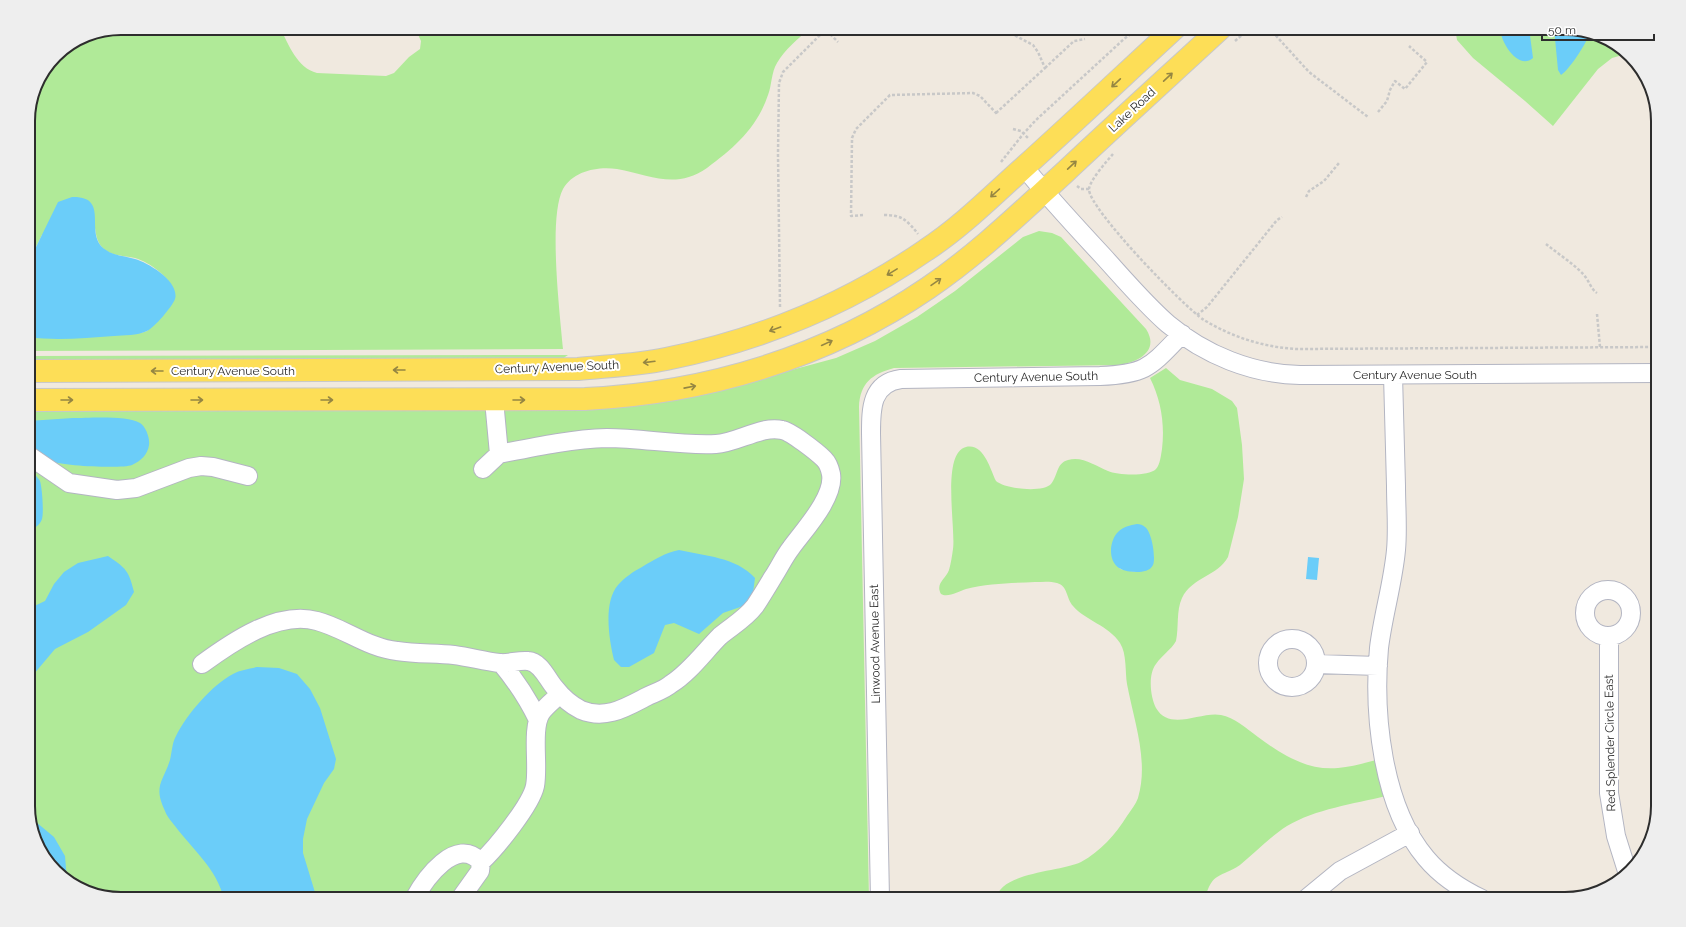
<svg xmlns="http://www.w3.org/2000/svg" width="1686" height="927" font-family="Raleway,sans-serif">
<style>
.green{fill:#b0ea98;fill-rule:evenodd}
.water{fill:#6bcdf9}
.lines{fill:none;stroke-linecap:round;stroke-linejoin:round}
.minor-casing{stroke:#b3b5c2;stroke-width:20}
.major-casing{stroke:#c8c8c8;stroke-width:24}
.path{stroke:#c8c8c8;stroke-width:2.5;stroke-dasharray:3 2;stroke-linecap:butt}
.minor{stroke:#fff;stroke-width:18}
.major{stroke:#fdde57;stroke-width:22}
.oneway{stroke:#958642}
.labels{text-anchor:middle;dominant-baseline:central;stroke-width:4;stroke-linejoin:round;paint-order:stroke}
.street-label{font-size:12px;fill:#2d2d2d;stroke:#fff}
.rim{fill:none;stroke:#2d2d2d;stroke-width:2}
</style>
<rect width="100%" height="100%" fill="#f0e9df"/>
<path class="green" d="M121 28H280C289 45 297 68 317 73L386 76 394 73 409 57 420 49 421 41 415 28H810C798 39 785 49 777 63 771 73 772 85 768 95 757 128 734 148 707 168 675 190 651 175 617 169 598 166 573 171 563 189 548 217 560 314 563 349L28 351V337L76 338 141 333 147 331 157 322 174 291C168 276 151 263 135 258 125 256 113 256 105 250 98 245 96 236 95 228L42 235 36 247 28 256V115L35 85 55 55 85 35Z
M1455 28H1565L1611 40 1626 54 1612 58 1598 69 1553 126 1525 101 1473 58 1457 40Z
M1039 231 1052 233 1061 237 1146 329C1160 351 1138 362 1120 365L894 368C872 374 860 383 859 407L869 899H121L75 887 43 858 28 812V410L548 409 773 375 836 358 875 341 917 317 955 291 1023 237Z
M568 355 562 359 28 361V356Z
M1166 368 1180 380 1212 389 1232 401 1237 408 1242 445 1244 479 1238 517 1228 557C1218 576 1192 577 1182 598 1176 611 1179 627 1176 641 1171 650 1162 655 1156 664 1148 674 1150 696 1156 708 1170 732 1201 711 1221 715 1234 717 1247 729 1258 737 1281 754 1307 771 1338 768 1351 767 1364 763 1376 760L1386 796C1353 804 1316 809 1287 826 1271 836 1255 853 1240 865 1221 878 1212 871 1205 899H996C1000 872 1060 872 1081 862 1101 851 1115 835 1127 816 1131 810 1136 804 1138 798 1149 761 1134 721 1127 684 1125 672 1127 654 1120 643 1108 625 1086 621 1073 606 1066 598 1068 586 1057 583 1050 581 1042 582 1035 582 1013 583 989 583 966 589 959 591 948 598 941 594 935 583 946 579 949 570 951 563 952 556 953 549 956 529 941 453 966 447 984 443 990 469 996 481 1005 489 1043 493 1051 484 1058 476 1056 463 1068 460 1083 456 1095 466 1108 471 1117 475 1148 477 1156 469 1160 465 1161 455 1162 449 1165 424 1161 400 1150 378ZM1112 547 1136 572 1120 569Z"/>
<path class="water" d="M1500 28H1529L1533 58C1518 71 1500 41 1500 28Z
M1554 28H1565L1589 34C1587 43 1569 70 1561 75L1558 70Z
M72 197C112 196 82 235 106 250 114 256 126 256 135 259 149 263 180 282 175 299 172 307 154 328 147 331 137 336 124 335 114 336 85 338 56 341 28 337V256L36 247 58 202Z
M73 418C88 418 127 415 140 423 146 427 150 438 149 445 148 454 141 461 132 465 122 469 62 466 50 461 43 458 35 454 28 450V421Z
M28 471C32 472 38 477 40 481 42 487 44 512 42 519 40 525 34 529 28 531Z
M1137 524C1140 524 1143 525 1145 527 1152 532 1156 558 1153 565 1150 571 1143 572 1137 572 1131 572 1124 571 1119 568 1108 561 1109 541 1118 532 1123 527 1130 525 1137 524Z
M679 550C705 556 736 557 755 578L753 593 746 605 723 613 699 634 674 623 665 625 654 653 629 667H621L614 660C609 640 603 602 618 585 624 578 634 571 642 567 655 559 665 553 679 550Z
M108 556C126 568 129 571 134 592L126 605 88 632 55 649 28 681V609L45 601 54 584 64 572 78 563Z
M1308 557 1319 558 1317 580 1306 579Z
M257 667 279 668 297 674 310 689 320 708 336 759 334 769 324 783 307 819 303 839V853L317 899H224C217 869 193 850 175 826 172 822 167 817 165 811 153 786 163 782 170 760 172 752 172 743 176 736 187 714 212 685 233 674 240 670 249 669 257 667Z
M30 817 54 837 65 856 67 880 43 858Z"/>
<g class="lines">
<g class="minor-casing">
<path id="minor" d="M1024 167C1049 198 1076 227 1103 256 1124 279 1145 304 1168 324 1205 355 1252 374 1300 375L1658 373
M1393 375C1394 412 1395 449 1396 486 1396 507 1398 529 1396 550 1393 583 1383 615 1379 648 1373 714 1382 806 1426 858 1441 876 1461 889 1482 899
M28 455 69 483 117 490 136 488 189 468 201 466 213 467 248 476
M483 469 499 454 494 400
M1585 613a23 23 0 1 1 46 0a23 23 0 1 1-46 0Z
M1609 636V793L1616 836 1627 871
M1268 663a24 24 0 1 1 48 0a24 24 0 1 1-48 0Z
M501 663C516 681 528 699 538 720
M202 664C232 642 278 610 317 621 344 628 368 648 397 651 416 654 435 653 454 655 469 657 484 661 499 663 509 664 518 660 528 661 541 662 547 679 555 688 562 697 571 705 581 710 605 720 625 708 646 697 654 693 664 690 671 684 690 672 704 652 720 636 732 626 745 619 755 606 761 597 767 587 773 577 779 568 784 557 791 548 804 530 835 497 831 474 830 469 828 463 824 459 817 452 790 431 782 430 762 425 737 443 716 444 680 446 643 438 607 438 571 439 534 447 499 454
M1316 664 1378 666
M481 862C496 848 531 805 535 786 539 766 531 729 541 713 546 706 554 700 560 694
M414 899C425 879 456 835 481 862L480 871 460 899
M880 899 871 433C871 409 871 383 901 379L1100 376C1147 374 1150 367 1182 334
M1306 899 1340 871 1410 833"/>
</g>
<g class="major-casing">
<path id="major" d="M28 371 578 369C608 366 638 365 666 359 760 340 848 304 926 250 961 227 991 197 1021 170 1073 123 1124 75 1175 28
M28 400 585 399C707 393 827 357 928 288 978 254 1020 213 1064 173 1116 124 1169 76 1221 28"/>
</g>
<path class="path" d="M1269 28 1309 72 1368 117
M1235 41 1250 28
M1045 68 1074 41 1085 39
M1378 112 1387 101 1390 90 1395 81 1405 89 1427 62 1409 46
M996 113 1045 68 1038 52 1033 45 1001 28
M1013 129 1021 131 1029 139
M1113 154C1107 161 1090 180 1089 189 1088 208 1185 308 1204 320 1232 337 1263 347 1296 349L1658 347
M1001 162 1024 133 1036 120 1124 39 1139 28
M1077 186 1081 189H1089
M1306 197 1309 191 1324 181 1339 163
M863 215 851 216 852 138 856 129 890 95 973 93 980 96 998 115
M884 215C902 215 907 220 918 234
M1546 244C1558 254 1573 263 1584 275 1589 281 1591 289 1597 293
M780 307 778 154 779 83 783 72 821 34 828 32 838 42
M1597 314 1600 347
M1197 315 1207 307 1277 220 1282 217"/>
<use href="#minor" class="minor"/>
<use href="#major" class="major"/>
</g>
<defs><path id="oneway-shaft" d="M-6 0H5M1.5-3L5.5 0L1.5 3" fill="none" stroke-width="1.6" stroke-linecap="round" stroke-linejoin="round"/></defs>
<g class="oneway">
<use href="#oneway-shaft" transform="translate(1168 77) rotate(-43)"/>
<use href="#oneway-shaft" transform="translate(1116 83) rotate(137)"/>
<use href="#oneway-shaft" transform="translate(1072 165) rotate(-43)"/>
<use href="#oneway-shaft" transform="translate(995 193) rotate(138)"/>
<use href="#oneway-shaft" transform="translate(892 272) rotate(149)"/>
<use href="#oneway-shaft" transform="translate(936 282) rotate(-35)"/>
<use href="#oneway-shaft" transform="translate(775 329) rotate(160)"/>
<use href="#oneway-shaft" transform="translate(827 343) rotate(-25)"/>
<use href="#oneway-shaft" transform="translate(649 362) rotate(173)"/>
<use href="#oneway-shaft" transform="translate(399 370) rotate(180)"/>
<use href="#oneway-shaft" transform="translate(157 371) rotate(180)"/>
<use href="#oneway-shaft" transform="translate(690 387) rotate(-11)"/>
<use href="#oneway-shaft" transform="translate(67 400)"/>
<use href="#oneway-shaft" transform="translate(197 400)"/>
<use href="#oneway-shaft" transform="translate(327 400)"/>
<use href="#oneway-shaft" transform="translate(519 400)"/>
</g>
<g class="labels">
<g class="street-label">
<text transform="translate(1132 110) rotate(-43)">Lake Road</text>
<text transform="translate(557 367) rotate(-2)">Century Avenue South</text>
<text x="233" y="371">Century Avenue South</text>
<text x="1415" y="375">Century Avenue South</text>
<text transform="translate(1036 377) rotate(-1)">Century Avenue South</text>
<text transform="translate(875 644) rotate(-91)">Linwood Avenue East</text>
<text transform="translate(1610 743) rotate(-91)">Red Splender Circle East</text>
</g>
</g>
<path d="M0 0H1686V927H0ZM121 35H1565A86 86 0 0 1 1651 121V806A86 86 0 0 1 1565 892H121A86 86 0 0 1 35 806V121A86 86 0 0 1 121 35Z" fill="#eee" fill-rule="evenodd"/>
<path class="rim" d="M121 35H1565A86 86 0 0 1 1651 121V806A86 86 0 0 1 1565 892H121A86 86 0 0 1 35 806V121A86 86 0 0 1 121 35Z"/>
<path d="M1542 34v6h112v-6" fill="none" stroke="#2d2d2d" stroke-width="2"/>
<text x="1548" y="34" font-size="12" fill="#2d2d2d" stroke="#ffffff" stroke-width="3" paint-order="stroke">50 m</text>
</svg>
